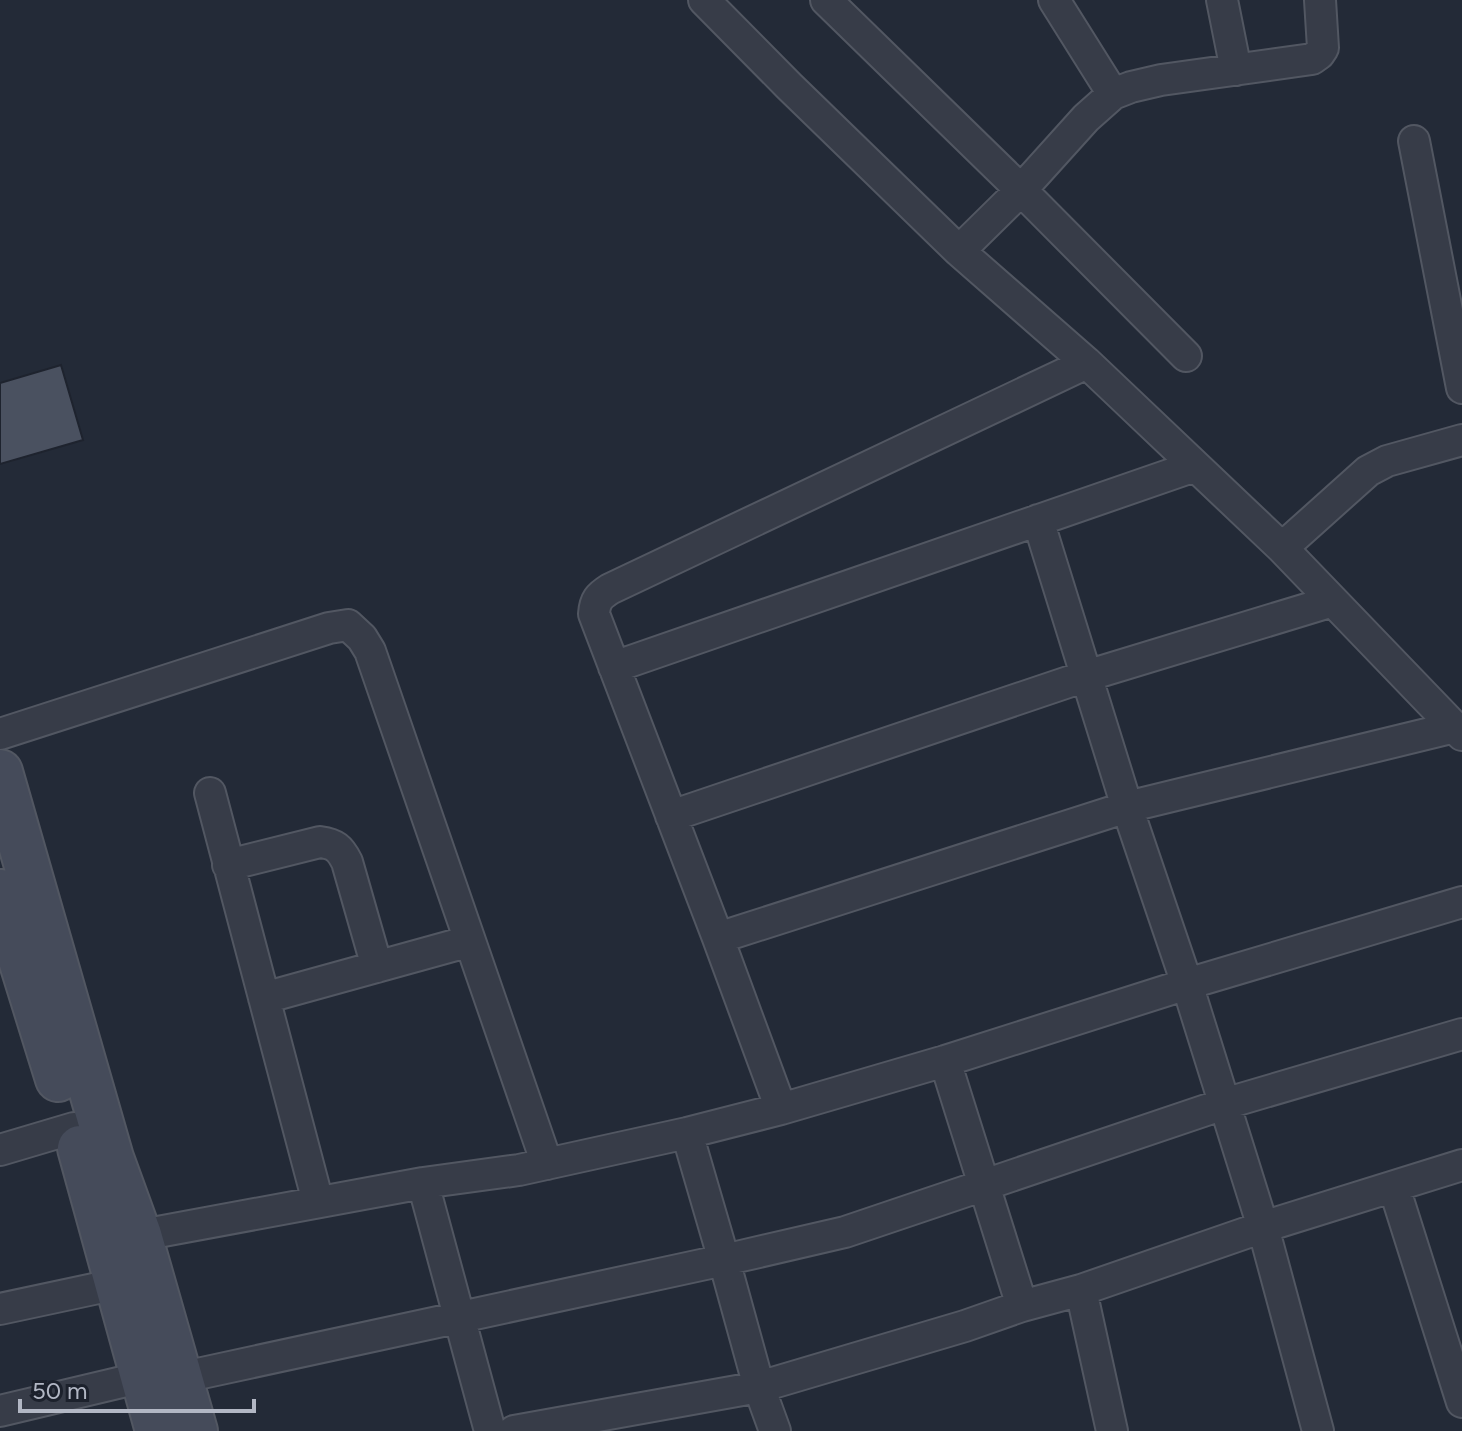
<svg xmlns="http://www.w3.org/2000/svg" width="1462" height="1431" font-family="Figtree,sans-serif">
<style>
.building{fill:#4a5160;stroke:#1e232e;stroke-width:2}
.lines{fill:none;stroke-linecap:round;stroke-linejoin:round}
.street-casing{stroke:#525762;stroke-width:34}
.secondary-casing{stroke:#525762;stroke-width:48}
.street{stroke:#373c48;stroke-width:30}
.secondary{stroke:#454b5a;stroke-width:44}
</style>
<rect width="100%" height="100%" fill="#232a37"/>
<path class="building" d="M61 365 83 440 0 464V383Z"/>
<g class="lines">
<g class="street-casing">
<path id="street" d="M704 0 789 86 959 251 1087 363 1282 548 1462 735
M826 0 1021 190 1186 356
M1054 0 1113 94
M1222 0 1236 70
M1414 141 1462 388
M959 251 1021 190 1086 118 1113 94 1131 87 1161 80 1312 59 1319 54 1323 48 1320 0
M1038 520 1127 807 1187 984 1263 1227 1318 1431
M1282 548 1368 471 1387 461 1462 440
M614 667 1195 466
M0 734 329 628 348 625 362 638 370 651 547 1164
M210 793 318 1202
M671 816 1086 676 1333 601
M228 865 320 842C335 844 340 848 347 862L377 967
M718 938 1127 807 1455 727
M264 998 470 941
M945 1061 1022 1306
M781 1109 718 938 594 614C595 600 599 596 610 589L1087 363
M687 1133 724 1260 759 1387 775 1431
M0 1150 74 1128
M423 1183 490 1431
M1394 1187 1462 1402
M120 1239 423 1183 519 1170 687 1133 781 1109 945 1061 1187 984 1462 902
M1081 1290 1112 1431
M0 1309 117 1284
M179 1378 724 1260 845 1232 1224 1104 1462 1034
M0 1411 143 1377
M514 1431 759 1387 965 1326 1022 1306 1081 1290 1263 1227 1462 1165"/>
</g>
<g class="secondary-casing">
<path id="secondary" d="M0 772 111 1158 139 1235 195 1431
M0 892 58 1079
M80 1148 158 1431"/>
</g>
<use href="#street" class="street"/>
<use href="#secondary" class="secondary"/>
</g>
<path d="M20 1399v12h234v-12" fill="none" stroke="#b2b7c4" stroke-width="4"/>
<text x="32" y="1399" font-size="24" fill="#b2b7c4" stroke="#1c212c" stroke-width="6" paint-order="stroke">50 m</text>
</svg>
